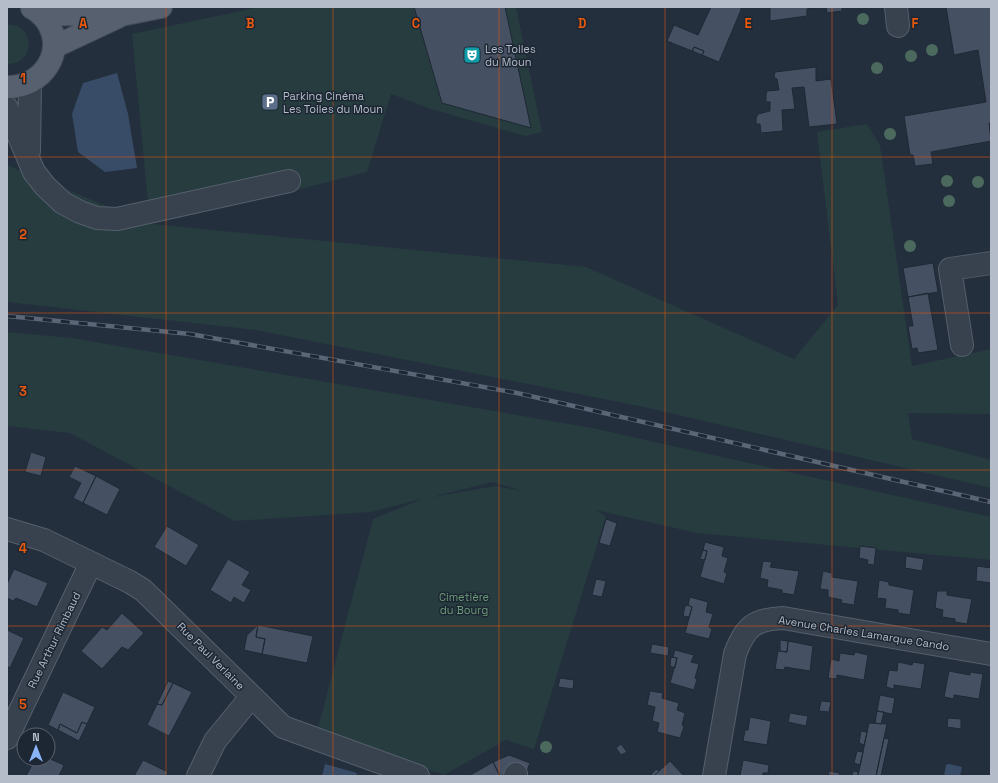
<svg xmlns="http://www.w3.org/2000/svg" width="998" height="783" font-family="'Space Grotesk',sans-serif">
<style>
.green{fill:#263c3f;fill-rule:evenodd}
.water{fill:#394c67}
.building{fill:#455162;stroke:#1f2835}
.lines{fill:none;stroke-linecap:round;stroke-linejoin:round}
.minor-casing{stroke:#565f6c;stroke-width:24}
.major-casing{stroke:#414a57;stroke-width:24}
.minor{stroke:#38414e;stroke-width:22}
.major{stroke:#56606e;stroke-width:22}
.rail-casing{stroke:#5a6575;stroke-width:4.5}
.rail{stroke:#1d2633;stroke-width:3;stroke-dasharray:9;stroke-linecap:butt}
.tree{fill:#4b6a5d}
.grid{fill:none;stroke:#e8590c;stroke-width:1;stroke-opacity:0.55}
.labels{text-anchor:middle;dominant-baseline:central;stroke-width:3;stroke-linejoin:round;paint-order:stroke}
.poi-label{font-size:11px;fill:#b4bcc9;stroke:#1d2633;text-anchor:start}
.park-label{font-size:11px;fill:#6b9a76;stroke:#1d2633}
.street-label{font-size:11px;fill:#b4bcc9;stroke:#1d2633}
.grid-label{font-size:13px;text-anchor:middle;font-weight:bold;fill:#e8590c;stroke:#1d2633;stroke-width:3;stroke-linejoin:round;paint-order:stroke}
</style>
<rect width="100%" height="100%" fill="#242f3e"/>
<path class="green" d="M259 7H516L542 132 525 136 431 109 391 94 367 172 281 194 152 224 586 267 794 359 838 305 817 132 867 124 880 145 912 366 991 349V414L908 413 912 439 991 460V488L644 407 256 330 7 302V165L150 224 132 34Z
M7 25C35 22 37 65 7 64Z
M7 332 72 338 592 428 991 517V560L697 533 596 510 606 516 534 749 506 740 444 775 317 732 373 519 422 499 370 512 235 521 70 433 7 426ZM492 482 523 491 495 486 432 497Z"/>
<path class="water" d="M117 73 128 114 137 168 105 172 78 152 72 114 83 83Z
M325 764 357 773 356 776H322Z
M949 764 962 767 960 776H944L946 765Z"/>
<path class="building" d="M414 7H505L531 128 442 103Z
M711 7H741V10L719 62 702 55 704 51 694 47 692 51 667 41 674 25 698 35Z
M770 7H820L807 9V16L770 21Z
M826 7H842V11L827 13Z
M946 7H991V123H989L991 141 931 152 933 164 915 166 913 155H910L904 116 986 102 978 50 954 55Z
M694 47 704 51 702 55 692 51Z
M816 67V81L831 79 837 124 809 127 804 87 792 88 795 109 782 110 783 131 761 133 760 124H756V118L758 114 770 111V102H766V95L767 91 779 90 777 79 774 77 775 72Z
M933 263 938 292 908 297 903 268Z
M928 293 938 350 918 353 917 348 912 349 908 326H913L908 297Z
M31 452 46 457 41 476 25 472Z
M75 466 96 476 83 503 73 498 81 483 69 477Z
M96 476 120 489 107 515 83 503Z
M606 519 617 523 610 546 599 543Z
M167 526 199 545 186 566 154 547Z
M705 542 724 547 722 556 728 558 724 572 727 573 724 584 700 577 707 551 703 550Z
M860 546 876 548 874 565 867 564 868 560 859 558Z
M703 550 707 551 705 560 700 559Z
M906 556 924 559 922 571 905 568Z
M228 559 250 572 242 585 251 590 244 603 234 597 231 603 210 590Z
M763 561 772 562 770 567 799 571 794 595 782 593V590L767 587 768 580 760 578Z
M977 566 991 568V583L976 581Z
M14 569 48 583 37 607 16 598 13 601 7 598V584Z
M823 571 832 573V577L858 581 854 605 841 603 842 600 828 597V590L820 589Z
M596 579 606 581 602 597 592 595Z
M879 580 889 582V585L914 590 910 615 898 613V610L885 608 886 599 877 598Z
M937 591H947V595L972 599 967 624 955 622V619L942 617 943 610 935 608Z
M690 597 708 602 706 612 713 614 709 627 712 629 709 639 685 633 692 607 688 605Z
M688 605 692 607 689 617 683 616 685 606Z
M122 613 144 633 128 650 122 647 102 669 81 651 102 627 107 630Z
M258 625 256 637 265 639 262 654 244 650 247 635Z
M258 625 313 636 307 663 262 654 265 639 256 637Z
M7 630 24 638 10 668 7 666Z
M780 640 788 641 787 652 780 651Z
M788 641 813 646 810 671 785 667 784 670 775 669 778 651 787 652Z
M652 644 669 647 668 656 650 653Z
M675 650 694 655 691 662 699 664 695 678 697 679 694 690 670 683 677 658 673 657Z
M855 652 868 655 864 680 837 675V679L828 678 831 659 839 661 840 653 854 655Z
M671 657 677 658 675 668 670 666Z
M898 662 912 665 913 662 925 664 921 689 894 685V689L886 687 889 670 897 671Z
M949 671 970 675V672L983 674 979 699 954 695V699L944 697Z
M560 678 574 680 573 689 558 687Z
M168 681 173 683 162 705 157 704Z
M173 683 192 692 169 736 147 725 157 704 162 705Z
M650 691 663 693 662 698 679 703 677 710 685 713 682 725 684 727 680 738 657 732 659 723 652 721 655 707 647 705Z
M63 692 95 707 87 724 82 722 77 733 60 724 58 730 48 725Z
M880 695 895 698 892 714 877 711Z
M821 701 831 702 829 712 819 711Z
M877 711 884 712 881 724 875 723Z
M790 713 808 716 806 726 788 722Z
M750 717 771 721 767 745 743 741 745 730H748Z
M948 718 961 719V729L947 727Z
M82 722 87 724 79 741 58 730 60 724 77 733Z
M869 723 887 724 876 776H858Z
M861 731 867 732 864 745 859 743Z
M884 738 889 739 881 776H876Z
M621 744 627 752 621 755 616 748Z
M857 751 863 752 860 765 854 763Z
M509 755 530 763 525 776 508 773 500 776 493 762Z
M48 758 64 765 59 776H26L35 759H48Z
M143 760 168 772 166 776H134Z
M743 760 769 765 768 773H763V776H740Z
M670 761 684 776H654L659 771Z
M493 762 500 776H469Z
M656 769 659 771 654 776H650Z
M829 771 840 773 839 776 828 775Z
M853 771 858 772V776H852Z"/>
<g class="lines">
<g class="minor-casing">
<path id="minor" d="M896 7 898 26
M7 108 34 172 45 186 63 203 80 212 97 218 117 219 289 181
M29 151 30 83
M962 345 950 269 991 263
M7 529 44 540 130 582 143 590 283 727 418 776
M7 738 91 563
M198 776 215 741 251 697
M515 776 516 774
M714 776 735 654C745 627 754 619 783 618L991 654"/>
</g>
<g class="major-casing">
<path id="major" d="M42 15 76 14 121 15 161 7
M54 47 118 17
M7 87C42 88 68 51 46 20 42 15 38 11 32 8"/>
</g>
<use href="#minor" class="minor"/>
<use href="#major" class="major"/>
<g class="rail-casing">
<path id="rail" d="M7 316 190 334 517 393 991 502"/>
</g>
<use href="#rail" class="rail"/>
</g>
<g class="tree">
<circle cx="863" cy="19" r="6"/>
<circle cx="932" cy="50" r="6"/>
<circle cx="911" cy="56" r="6"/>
<circle cx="877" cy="68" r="6"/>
<circle cx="890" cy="134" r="6"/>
<circle cx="947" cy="181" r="6"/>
<circle cx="978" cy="182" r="6"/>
<circle cx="949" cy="201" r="6"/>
<circle cx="910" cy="246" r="6"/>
<circle cx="546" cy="747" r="6"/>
</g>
<path class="grid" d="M166 7V776M333 7V776M499 7V776M665 7V776M832 7V776M7 157H991M7 313H991M7 470H991M7 626H991"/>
<defs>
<g id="theatre-square" transform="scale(0.9)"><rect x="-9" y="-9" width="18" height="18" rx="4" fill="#0f9aa8" stroke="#1d2633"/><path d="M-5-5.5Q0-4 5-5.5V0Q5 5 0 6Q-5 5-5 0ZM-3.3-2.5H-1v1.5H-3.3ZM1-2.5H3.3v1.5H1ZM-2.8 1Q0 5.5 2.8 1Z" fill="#fff"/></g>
<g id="parking-square" transform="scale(0.9)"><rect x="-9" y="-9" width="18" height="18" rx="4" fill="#5c6f8a" stroke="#1d2633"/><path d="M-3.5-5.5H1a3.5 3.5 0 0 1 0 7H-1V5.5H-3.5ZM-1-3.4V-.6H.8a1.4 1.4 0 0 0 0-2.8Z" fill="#fff"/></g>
</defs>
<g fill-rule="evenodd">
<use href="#theatre-square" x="472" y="55"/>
<use href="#parking-square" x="270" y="102"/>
</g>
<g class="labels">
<g class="poi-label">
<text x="485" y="49">Les Toiles<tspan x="485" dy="13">du Moun</tspan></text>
<text x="283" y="96">Parking Cinéma<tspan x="283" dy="13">Les Toiles du Moun</tspan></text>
</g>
<g class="park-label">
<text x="464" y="597">Cimetière<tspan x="464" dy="13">du Bourg</tspan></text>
</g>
<g class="street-label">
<text transform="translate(864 633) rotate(9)">Avenue Charles Lamarque Cando</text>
<text transform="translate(54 640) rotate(-64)">Rue Arthur Rimbaud</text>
<text transform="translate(211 656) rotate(45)">Rue Paul Verlaine</text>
</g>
</g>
<g class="grid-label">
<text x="83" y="28">A</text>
<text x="250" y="28">B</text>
<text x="416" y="28">C</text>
<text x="582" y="28">D</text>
<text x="748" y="28">E</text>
<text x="915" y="28">F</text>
<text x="23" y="83">1</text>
<text x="23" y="239">2</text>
<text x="23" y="396">3</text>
<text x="23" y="553">4</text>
<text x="23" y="709">5</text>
</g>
<rect width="998" height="783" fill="none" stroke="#b4bcc9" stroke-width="16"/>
<g transform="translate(36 747)"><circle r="19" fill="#1d2633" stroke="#59626f"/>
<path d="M0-3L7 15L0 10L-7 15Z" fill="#8ab4f8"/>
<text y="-6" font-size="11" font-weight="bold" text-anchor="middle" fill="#b4bcc9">N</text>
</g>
</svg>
